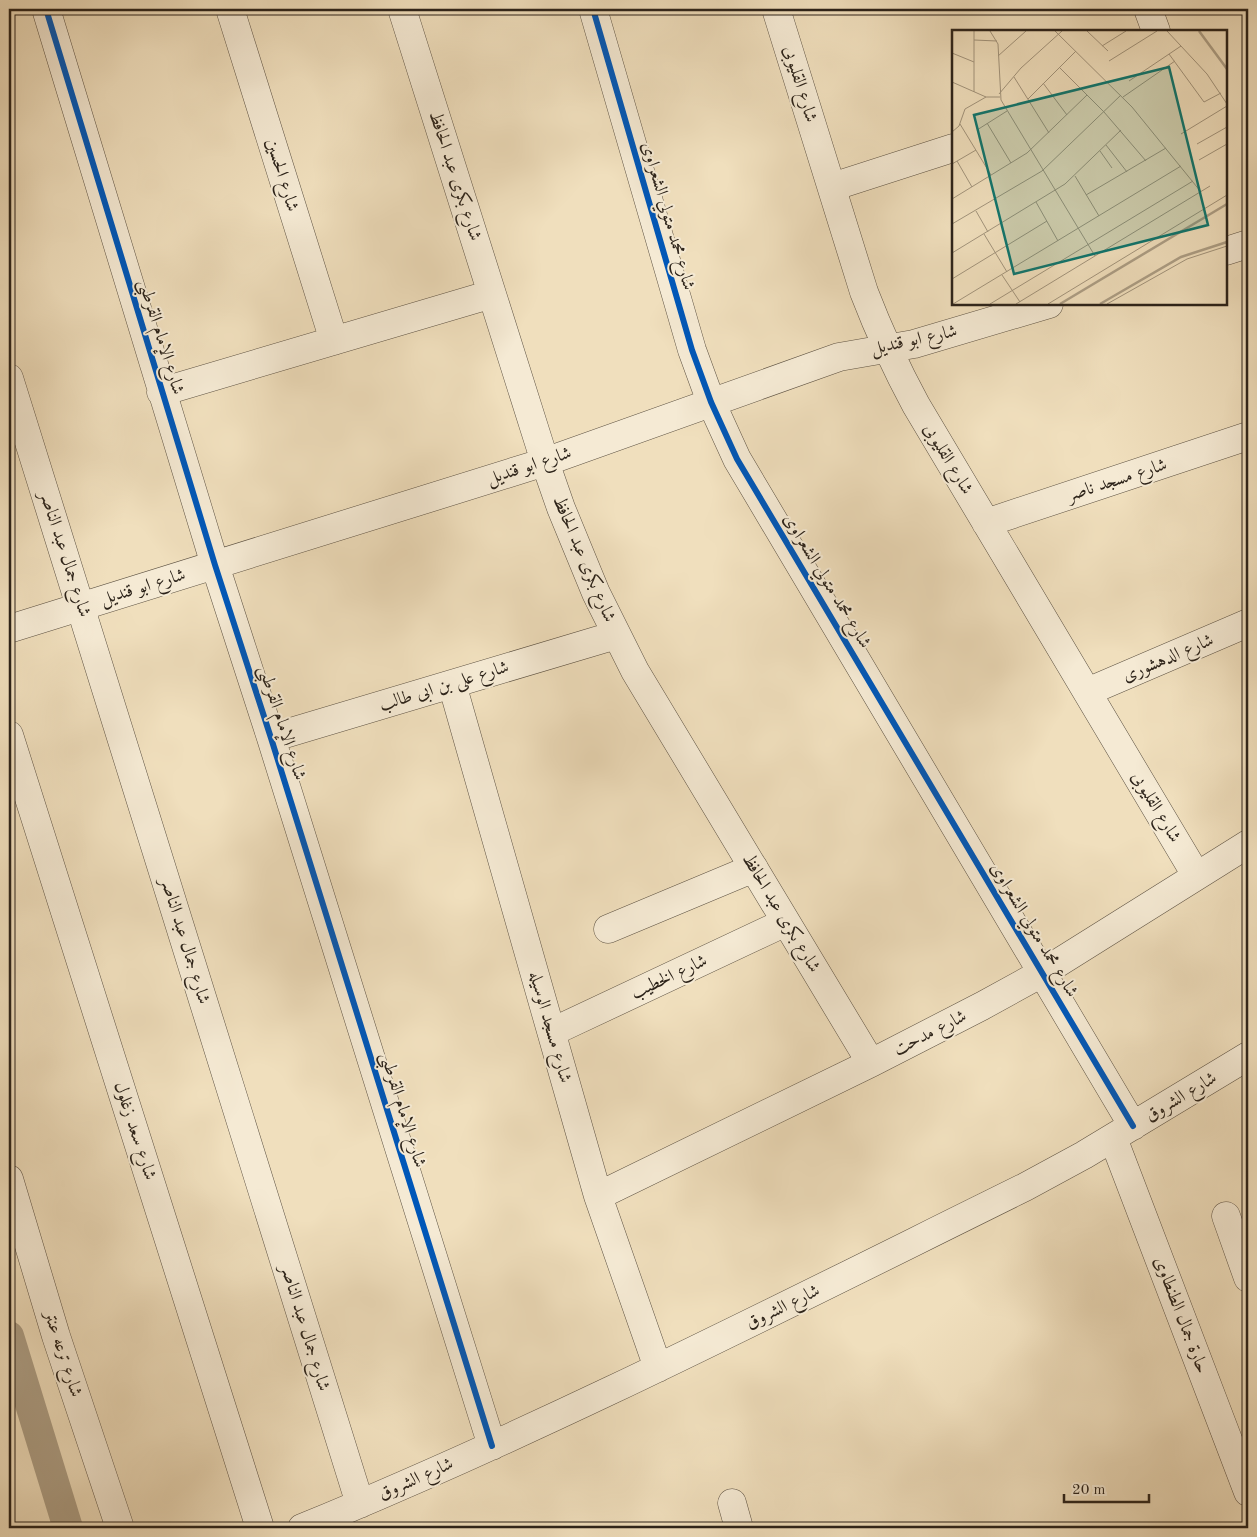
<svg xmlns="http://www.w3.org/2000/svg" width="1257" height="1537" font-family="'Old Standard TT',Amiri,serif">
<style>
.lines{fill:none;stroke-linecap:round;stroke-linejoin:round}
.canal{stroke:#ad9f86;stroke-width:30}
.minor-casing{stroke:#5d5243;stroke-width:29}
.minor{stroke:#f5ead4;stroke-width:28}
.cycleway-casing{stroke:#f5ead4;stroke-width:9}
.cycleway{stroke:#0057b8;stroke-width:6}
.labels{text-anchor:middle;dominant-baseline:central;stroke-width:4;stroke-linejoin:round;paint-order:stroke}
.street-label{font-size:18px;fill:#2c231a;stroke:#f5ead4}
.inset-river{fill:none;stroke:#ad9f86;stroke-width:2.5}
.inset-road{fill:none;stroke:#a2947c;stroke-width:1}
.view{fill:#0f766e;fill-opacity:0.15;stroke:#0f766e;stroke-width:2.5}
.inset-edge{fill:none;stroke:#2c231a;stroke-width:2.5}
</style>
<rect width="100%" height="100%" fill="#f0dfbd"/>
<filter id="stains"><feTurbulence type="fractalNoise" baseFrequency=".004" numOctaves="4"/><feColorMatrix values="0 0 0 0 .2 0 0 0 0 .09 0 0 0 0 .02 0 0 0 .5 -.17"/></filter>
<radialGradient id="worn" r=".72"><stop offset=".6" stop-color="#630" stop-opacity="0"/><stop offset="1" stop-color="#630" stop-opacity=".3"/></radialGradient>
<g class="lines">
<path class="canal" d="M9 1336 68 1528"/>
<g class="minor-casing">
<path id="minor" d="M46 9 215 565 271 738 492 1446
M230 9 334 341
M402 9 545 462 561 508 596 593 635 671 871 1063
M593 9 692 350 711 402 737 459 1133 1126
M776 9 864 292C879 331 896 368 916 405L1196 875
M1148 9 1156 31
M832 187 953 148
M1226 251 1248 244
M9 378 360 1504
M161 392 492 294
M986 523 1248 436
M9 629 545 462 839 357 914 344 1049 304
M452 684 598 1196 658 1368
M1087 692 1248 623
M9 735 260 1528
M271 738 616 635
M608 929 754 868
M552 1032 786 922
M1113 1138 1248 1492
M9 1179 56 1336 120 1528
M598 1196 871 1063 982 1006 1042 973 1248 844
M1226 1216 1248 1278
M732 1503 739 1528
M302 1528C548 1427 786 1305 1025 1187L1084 1155 1248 1056"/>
</g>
<use href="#minor" class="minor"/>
<g class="cycleway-casing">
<path id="cycleway" d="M46 9 215 565 271 738 492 1446
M593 9 692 350 711 402 737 459 1133 1126"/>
</g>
<use href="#cycleway" class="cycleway"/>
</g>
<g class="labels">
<g class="street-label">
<text transform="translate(800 84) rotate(73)">شارع القليوبى</text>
<text transform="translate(282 175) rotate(73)">شارع الحسين</text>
<text transform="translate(455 176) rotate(72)">شارع بكرى عبد الحافظ</text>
<text transform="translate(668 216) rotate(74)">شارع محمد متولي الشعراوى</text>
<text transform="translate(161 337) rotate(73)">شارع الإمام القرطبى</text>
<text transform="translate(914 340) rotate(-12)">شارع ابو قنديل</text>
<text transform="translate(948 459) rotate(59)">شارع القليوبى</text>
<text transform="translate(529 466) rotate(-18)">شارع ابو قنديل</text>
<text transform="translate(1117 480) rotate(-18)">شارع مسجد ناصر</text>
<text transform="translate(65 554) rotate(72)">شارع جمال عبد الناصر</text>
<text transform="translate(584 559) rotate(67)">شارع بكرى عبد الحافظ</text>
<text transform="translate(827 581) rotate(59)">شارع محمد متولي الشعراوى</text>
<text transform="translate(143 587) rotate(-17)">شارع ابو قنديل</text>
<text transform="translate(1168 658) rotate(-23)">شارع الدهشورى</text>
<text transform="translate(444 686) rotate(-17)">شارع على بن ابى طالب</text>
<text transform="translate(282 723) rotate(72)">شارع الإمام القرطبى</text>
<text transform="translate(1156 807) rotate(59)">شارع القليوبى</text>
<text transform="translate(781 913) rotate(59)">شارع بكرى عبد الحافظ</text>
<text transform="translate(1034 930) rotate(59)">شارع محمد متولي الشعراوى</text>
<text transform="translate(185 941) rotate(73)">شارع جمال عبد الناصر</text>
<text transform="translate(669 977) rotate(-25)">شارع الخطيب</text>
<text transform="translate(550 1027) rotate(74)">شارع مسجد الوسيله</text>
<text transform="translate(930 1033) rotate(-27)">شارع مدحت</text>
<text transform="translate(1181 1097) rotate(-31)">شارع الشروق</text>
<text transform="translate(403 1110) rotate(73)">شارع الإمام القرطبى</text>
<text transform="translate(135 1131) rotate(72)">شارع سعد زغلول</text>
<text transform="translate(783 1307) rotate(-26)">شارع الشروق</text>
<text transform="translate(1181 1315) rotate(69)">حارة جمال الطنطاوى</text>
<text transform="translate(305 1328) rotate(73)">شارع جمال عبد الناصر</text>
<text transform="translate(63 1354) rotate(72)">شارع ترعه عنتر</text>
<text transform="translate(416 1479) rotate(-24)">شارع الشروق</text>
</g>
</g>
<g transform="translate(952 30)">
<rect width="275" height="275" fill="#f0dfbd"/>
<path class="inset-river" d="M247 1 275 39M108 274 275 174M148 274 229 227 275 212"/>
<path class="inset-road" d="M22 1V62M38 1 46 14 49 70 143 226M103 1 180 77 249 162M135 1 156 21M215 1 255 44 275 74M22 10 45 11M150 16 174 1M0 23 22 32M217 24 252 72 269 63M46 26 74 1M157 31 205 1M107 37 152 82 194 131M62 47 97 103M177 51 229 16M0 52 34 67M91 53 115 85M47 64 69 38 110 1M171 67 223 31M76 69 124 21M35 93 59 133M8 94 39 145M25 100 55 81M0 102 7 96 13 79 34 67H48M229 104 275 76M245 114 275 97M154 115 175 142M148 121 160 138M247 130 275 114M5 131 20 157M0 134 24 120M123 146 147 186M134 165 214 118M0 169 75 123 135 65M84 172 106 211M24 181 36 202M0 194 90 141 169 65M32 204 55 242M0 223 113 154 169 100M50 245 68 272M0 249 95 191M1 274 229 136M38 274 241 151M64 274 258 156M96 274 275 165M155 274 235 229 275 216"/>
<path class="view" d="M217 37 256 195 62 244 22 85Z"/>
<rect width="275" height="275" class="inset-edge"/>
</g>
<rect width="1257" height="1537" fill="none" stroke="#f0dfbd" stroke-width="30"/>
<rect x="10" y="10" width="1237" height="1517" fill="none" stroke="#2c231a" stroke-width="2.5"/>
<rect x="15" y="15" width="1227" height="1507" fill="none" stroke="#2c231a"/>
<path d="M1064 1494v8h85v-8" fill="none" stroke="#2c231a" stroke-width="2.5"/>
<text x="1072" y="1494" font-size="15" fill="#2c231a" stroke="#f5ead4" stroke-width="4" paint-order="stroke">20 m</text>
<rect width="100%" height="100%" filter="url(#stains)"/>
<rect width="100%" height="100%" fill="url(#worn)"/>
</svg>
